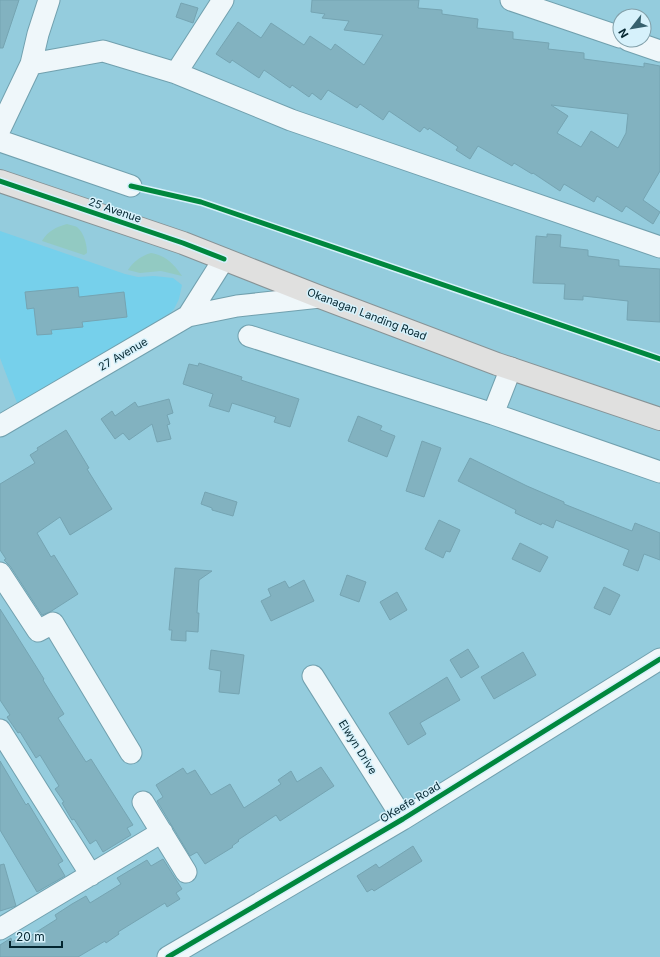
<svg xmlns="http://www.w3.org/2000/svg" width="660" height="957" font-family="Inter,sans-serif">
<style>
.built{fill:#76d0eb}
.green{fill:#92cac2}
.building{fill:#82b2c0;stroke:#75a4b2;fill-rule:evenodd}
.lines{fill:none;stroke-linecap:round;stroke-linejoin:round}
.minor-casing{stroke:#71a0ae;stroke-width:23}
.major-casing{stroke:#879396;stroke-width:24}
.minor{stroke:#eff7fa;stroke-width:21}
.major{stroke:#e0e0df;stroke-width:22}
.cycleway-casing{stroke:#d6f1fb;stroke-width:8}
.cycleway{stroke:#00873e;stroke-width:5}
.labels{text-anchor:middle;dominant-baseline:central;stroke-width:3;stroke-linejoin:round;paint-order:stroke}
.street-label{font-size:11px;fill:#042630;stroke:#d6f1fb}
</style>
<rect width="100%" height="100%" fill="#94ccdd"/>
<path class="built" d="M0 231 125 274 138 277 154 276 173 278 182 285 179 299 174 309 170 313 19 408 0 358Z"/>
<path class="green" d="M67 224C70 225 75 226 77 227 84 233 87 244 87 253L84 255 42 241C48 231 56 227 67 224Z
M151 253C165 255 174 264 182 276L161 271 140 273 128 270C134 261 141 256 151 253Z"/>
<path class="building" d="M0 0H19L3 48H0Z
M312 0H419L418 8 442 10V14L478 19 477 28 513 32V39L549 43 548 49 584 53V59L644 67V63L660 66V171L643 200 660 212 653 224 626 206 622 212 597 196 594 202 564 184 560 191 533 173 532 174 514 163 512 166 478 146 470 159 456 150 458 147 429 128 428 130 424 127 420 132 389 111 383 120 360 104 357 108 328 90 321 100 312 93 309 97 292 85 290 88 264 70 259 78 232 60 230 63 216 54 238 22 261 38 271 23 304 45 310 36 331 50 335 44 364 65 383 35 344 30 349 21 322 18 325 14 311 12ZM551 105 628 114 626 133 618 148 591 131 581 147 557 133 568 116Z
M181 3 198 8 193 23 176 17Z
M547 234 561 235 560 247 588 250V256L619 260V266L660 269V322L627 320 628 301 583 296V300L564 299 565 284 533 283 536 236 547 237Z
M78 287 79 297 124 292 127 317 82 322 83 327 51 330 52 334 37 335 34 308 27 309 25 292Z
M199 363 242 377 241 380 299 399 290 427 274 422 276 417 232 403 229 412 209 406 213 394 183 384 189 364 198 366Z
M169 399 173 413 167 415 170 424 167 425 171 439 157 442 152 424 129 440 123 433 115 439 101 419 112 411 115 416 135 402 138 407Z
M358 416 382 426 380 430 395 436 387 457 348 441Z
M66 430 89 468 87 469 112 509 70 535 60 517 37 533 51 557 54 555 78 594 50 612 42 615 10 566 4 560 6 559 0 550V484L35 463 30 455 38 450 37 448Z
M422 441 441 448 424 497 406 491Z
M470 458 527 486 564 502V504L632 531 635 523 660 533V560L644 554 638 571 623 565 629 550 556 520 553 528 542 523 541 525 515 513 516 510 458 481Z
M205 492 237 502 233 516 212 510V508L201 504Z
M439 520 460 530 450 552 446 551 443 558 425 549Z
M520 543 548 557 540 572 512 559Z
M175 568 212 571 199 580 197 613H199L198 632 186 631V641L171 640 172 630H169Z
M347 575 366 582 359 602 340 595Z
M304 580 314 601 271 621 261 601 271 596 268 589 285 581 289 588Z
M604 587 620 595 610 615 594 608Z
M397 592 407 610 390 620 380 602Z
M0 609 44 679 43 680 64 714 58 718 86 762 91 759 133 825 127 828 131 835 103 852 96 840 90 844 74 819 72 820 62 803 64 802 55 789 59 786 40 755 36 758 20 732 18 733 7 717 10 715 0 700Z
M468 649 479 667 461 678 450 660Z
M211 650 244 655 239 694 219 692 221 671 209 669Z
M523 652 536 675 494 699 481 677Z
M447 677 460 700 420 723 426 734 408 745 389 713Z
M0 761 26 805 28 803 63 861 58 864 65 876 37 892 0 830Z
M321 767 334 786 280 821 276 815 238 840 239 841 232 846 233 847 205 864 197 852 190 856 157 801 163 797 156 785 183 768 187 774 195 770 211 795 230 784 244 808 281 784 278 780 291 771 297 782Z
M413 846 422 861 374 891 372 889 367 892 357 876 376 864 379 868Z
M163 859 182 889 176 893 180 899 167 907 165 903 118 932 119 934 106 943 105 941 78 957H0V945L11 938 12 942 25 934 27 938 57 919 55 915 72 904 86 896 90 903 121 884 117 878 147 860 151 866Z
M4 864 16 906 0 911V865Z"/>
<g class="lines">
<g class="minor-casing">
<path id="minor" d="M511 0 620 37
M628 40 660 51
M31 64 103 51 176 73 291 120 660 247
M176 73 223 0
M0 129 31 64 38 34 49 0
M0 141 131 186
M188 316 237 306 320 297
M249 336 493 414 660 472
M493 414 511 368
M0 426 188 316 224 259
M0 573 38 631 53 623 131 753
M313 676 403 819
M0 730 91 875
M143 802 186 872
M0 929 162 832
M168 957 403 819 660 659"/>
</g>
<g class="major-casing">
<path id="major" d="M0 181 183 243 320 297 497 364 660 419"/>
</g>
<use href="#minor" class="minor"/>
<use href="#major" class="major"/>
<g class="cycleway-casing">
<path id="cycleway" d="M0 181 183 243 224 259
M131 186 201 202 660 359
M168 957 403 819 660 659"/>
</g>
<use href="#cycleway" class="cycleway"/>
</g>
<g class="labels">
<g class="street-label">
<text transform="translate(115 210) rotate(19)">25 Avenue</text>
<text transform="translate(367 314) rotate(21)">Okanagan Landing Road</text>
<text transform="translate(123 354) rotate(-30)">27 Avenue</text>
<text transform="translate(358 747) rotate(58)">Elwyn Drive</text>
<text transform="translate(410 802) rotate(-31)">OKeefe Road</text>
</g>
</g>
<g transform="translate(632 28) rotate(239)"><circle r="19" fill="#d6f1fb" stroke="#82a0aa"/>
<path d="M0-3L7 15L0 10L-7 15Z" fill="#36606d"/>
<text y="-6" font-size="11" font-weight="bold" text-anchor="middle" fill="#042630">N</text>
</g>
<path d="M10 941v6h52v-6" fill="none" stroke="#042630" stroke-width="2"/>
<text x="16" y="941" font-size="12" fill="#042630" stroke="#d6f1fb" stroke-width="3" paint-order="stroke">20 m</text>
</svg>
